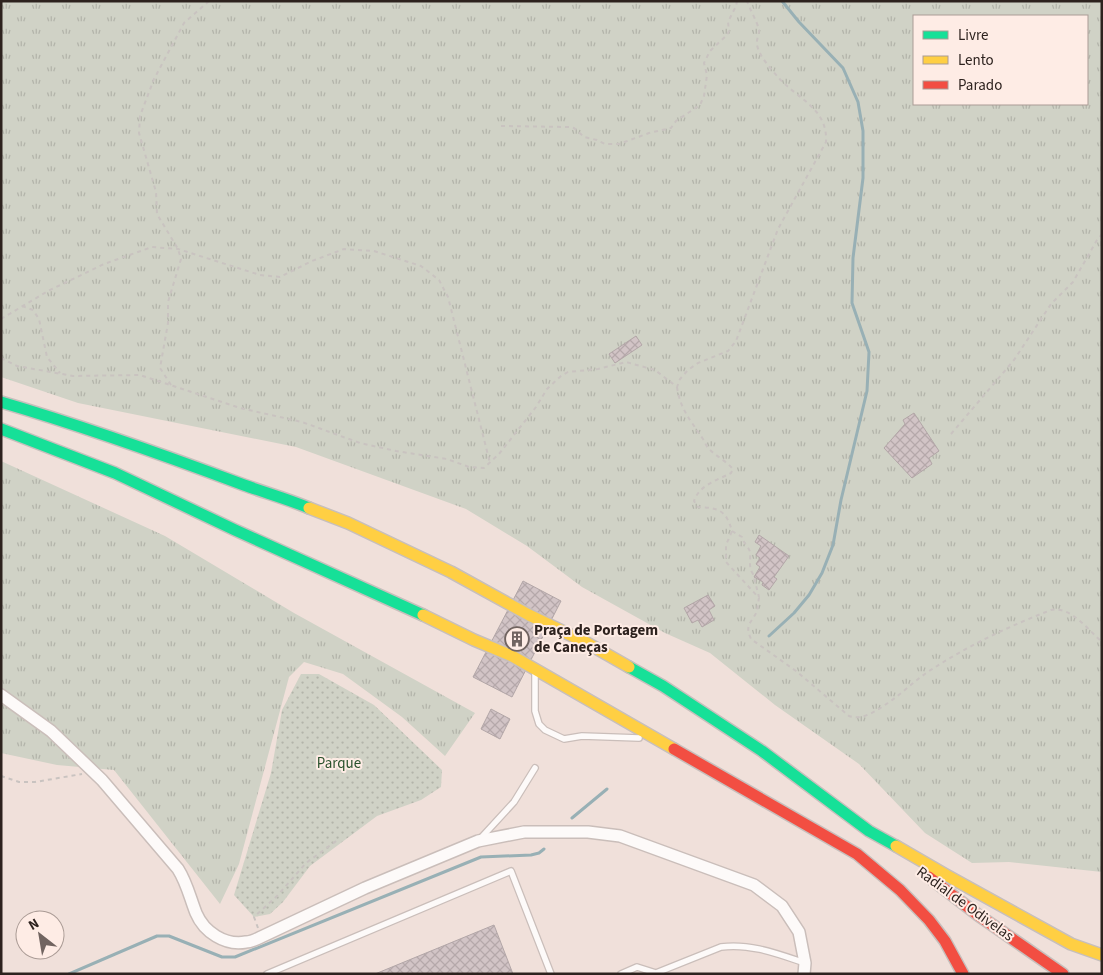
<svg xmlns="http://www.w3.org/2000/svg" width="1103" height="975" font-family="'Source Sans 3',sans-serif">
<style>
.grass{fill:url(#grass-tufts);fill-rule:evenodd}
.park{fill:url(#park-dots)}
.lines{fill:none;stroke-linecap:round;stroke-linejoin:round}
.stream{stroke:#98b0b5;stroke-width:3}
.building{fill:url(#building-cross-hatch);stroke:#b2a6a7}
.lane-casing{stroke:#cabeba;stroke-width:8}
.street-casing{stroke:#cabeba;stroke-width:14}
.fast-casing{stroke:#c7bfbc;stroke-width:14}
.slow-casing{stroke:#c7bfbc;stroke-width:14}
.jam-casing{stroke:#c7bfbc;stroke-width:14}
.path{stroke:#c9c3c0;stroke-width:2;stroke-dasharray:4 4;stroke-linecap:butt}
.lane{stroke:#fdfaf9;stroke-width:5.5}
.street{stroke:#fdfaf9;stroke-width:11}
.fast{stroke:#16e098;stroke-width:11}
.slow{stroke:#ffcf43;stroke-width:11}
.jam{stroke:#f24e42;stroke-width:11}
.labels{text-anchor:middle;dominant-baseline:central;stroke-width:4;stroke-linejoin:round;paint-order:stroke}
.poi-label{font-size:15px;font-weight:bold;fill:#2d221e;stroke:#feece5;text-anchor:start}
.park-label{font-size:15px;fill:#2a512c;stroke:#feece5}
.street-label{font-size:15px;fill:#2d221e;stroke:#feece5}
</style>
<defs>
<pattern id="grass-tufts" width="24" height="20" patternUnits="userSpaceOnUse" patternTransform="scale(1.25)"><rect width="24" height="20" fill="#d0d2c6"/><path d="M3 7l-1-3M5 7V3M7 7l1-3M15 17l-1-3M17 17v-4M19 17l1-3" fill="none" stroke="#b3b4aa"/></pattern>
<pattern id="park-dots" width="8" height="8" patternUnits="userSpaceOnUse" patternTransform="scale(1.25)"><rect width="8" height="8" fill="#d0d2c6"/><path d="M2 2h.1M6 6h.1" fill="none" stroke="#b3b4aa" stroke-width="1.8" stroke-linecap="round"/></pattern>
<pattern id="building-cross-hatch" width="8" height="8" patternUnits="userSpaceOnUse" patternTransform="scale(1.25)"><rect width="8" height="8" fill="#d2c4c6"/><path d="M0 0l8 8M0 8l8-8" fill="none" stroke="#b5a8aa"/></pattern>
</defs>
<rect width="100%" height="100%" fill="#f0e0da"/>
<path class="grass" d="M1 1H1102V872L1009 862 972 863 925 833 859 764 775 705 710 653 665 633 582 587 527 546 466 509 296 447 78 403 1 377ZM914 16H1087V104H914Z
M1 461 165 536 294 613 475 713 445 756 402 717 343 674 304 662 289 677 239 864 220 904 114 770 57 765 1 753Z"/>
<path class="park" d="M301 674H319L374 705 442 770 441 787 421 800 377 816 310 866 283 902 270 914 254 917 234 895 271 773 282 710Z"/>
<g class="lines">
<path class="stream" d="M769 636 794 613 809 595 822 573 833 545 841 500 867 391 869 352 852 303 853 258 863 178V131L858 102 843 68 799 22 782 1
M572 818 607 789
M69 974 157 936H169L222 957H235L481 857 531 855 539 853 544 849"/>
</g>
<path class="building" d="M636 336 642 345 615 363 609 354Z
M914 413 939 451 929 458 932 464 912 478 884 448 905 424 903 420Z
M759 535 789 556 774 577 777 579 769 590 762 585 763 582 754 577 760 567 756 564 760 558 756 555 761 546 755 542Z
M523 581 561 601 512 697 473 677Z
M708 595 715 606 709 610 714 620 702 627 698 620 692 623 684 608Z
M491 709 510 719 500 739 481 729Z
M494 925 513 974H375Z"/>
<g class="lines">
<g class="lane-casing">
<path id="lane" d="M535 674V711L539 724 545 730 564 739 582 736 639 738
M480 839 514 802 535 768
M267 974 511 871 551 974
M621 974 637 967 656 973 721 947C750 943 778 954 805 963"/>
</g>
<g class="street-casing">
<path id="street" d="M1 695 51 731 102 780 178 869C187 883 190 898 196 913 204 932 225 946 246 942 251 942 257 939 261 937L365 888 478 841 524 832H588L620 836 754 885 782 906 799 932 805 963 804 974"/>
</g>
<g class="fast-casing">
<path id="fast" d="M1 402C83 426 164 455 244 485 266 493 288 499 309 508
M1 429 115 473 235 530 423 615
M629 667 663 686 762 751 869 831 896 846"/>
</g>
<g class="slow-casing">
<path id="slow" d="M309 508 348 523 451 572 529 615 587 643 629 667
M423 615 474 640 512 656 674 749
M896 846 946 875 1071 944 1102 955"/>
</g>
<g class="jam-casing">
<path id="jam" d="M674 749 857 854 900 890 929 920 945 941 963 974
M929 877 978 915 1063 974"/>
</g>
<path class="path" d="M501 126 569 127 574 128 584 137 597 140 605 144H619L649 133 671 128 676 121 700 105 704 96 707 75 704 63 710 51 727 35 729 31 728 22 736 6 737 1
M22 306 33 310 39 319 47 357 60 373
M1 319 48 291 104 264 152 247 178 249 260 275 280 277 312 261 344 249 374 251 421 266 439 280 448 297 490 463
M1 358 17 366 73 376 140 375 240 408 302 422 360 443 396 451 447 459 469 467 484 468 499 454 536 407 547 389 561 376 568 372 598 369 626 362 655 370 677 387 680 379 688 370 698 363 728 351 736 341 778 229 826 142C828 108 797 99 778 77 771 69 759 56 757 45 756 40 759 35 759 30 757 21 750 10 747 1
M171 385 160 368 168 323V302L181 259 178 249 157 214 156 192 139 133 140 116 154 79 184 23 209 1
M677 387C680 409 691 421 703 439 705 442 706 446 709 449 716 456 726 461 733 469L731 473C718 480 699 485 694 501L698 507C719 508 726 510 732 531L726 545V562L759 598C758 602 758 607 757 611 752 623 744 624 751 639L796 671 849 716C863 721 877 710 888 703 904 692 917 678 934 668 969 645 1012 625 1051 610 1071 606 1088 630 1102 642
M951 434 1014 360 1051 304 1073 282 1097 240 1102 234
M732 531 742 537C743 543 749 547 750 552 751 560 748 567 753 574L759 597
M1 776 19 782H35L82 774
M258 928 254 917 277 896 306 863 339 839"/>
<use href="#lane" class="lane"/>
<use href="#street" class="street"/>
<use href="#fast" class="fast"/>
<use href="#slow" class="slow"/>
<use href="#jam" class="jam"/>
</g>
<defs>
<g id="building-ring" transform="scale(1.25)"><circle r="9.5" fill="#feece5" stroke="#716460" stroke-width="1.5"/><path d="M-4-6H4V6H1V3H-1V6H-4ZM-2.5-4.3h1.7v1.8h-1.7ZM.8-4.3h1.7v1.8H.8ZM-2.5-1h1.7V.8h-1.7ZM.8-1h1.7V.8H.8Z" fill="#716460"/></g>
</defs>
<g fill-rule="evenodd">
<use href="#building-ring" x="517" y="639"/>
</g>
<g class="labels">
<g class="poi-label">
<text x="534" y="630">Praça de Portagem<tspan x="534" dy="17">de Caneças</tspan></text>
</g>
<g class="park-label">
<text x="339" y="763">Parque</text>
</g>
<g class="street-label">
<text transform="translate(965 904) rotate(36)">Radial de Odivelas</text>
</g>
</g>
<rect width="1103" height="975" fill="none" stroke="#2d221e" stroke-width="5"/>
<rect x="913" y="15" width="175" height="90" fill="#feece5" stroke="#aa9b95"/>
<rect x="923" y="31" width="25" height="8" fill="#16e098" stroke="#aa9b95"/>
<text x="958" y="40" font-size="15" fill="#2d221e">Livre</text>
<rect x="923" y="56" width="25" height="8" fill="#ffcf43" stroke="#aa9b95"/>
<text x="958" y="65" font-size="15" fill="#2d221e">Lento</text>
<rect x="923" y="81" width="25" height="8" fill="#f24e42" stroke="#aa9b95"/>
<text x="958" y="90" font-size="15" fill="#2d221e">Parado</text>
<g transform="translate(40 935) rotate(329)"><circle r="24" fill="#feece5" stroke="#aa9b95"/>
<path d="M0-4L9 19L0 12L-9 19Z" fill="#716460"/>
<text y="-8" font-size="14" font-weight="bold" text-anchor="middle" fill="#2d221e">N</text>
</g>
</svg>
